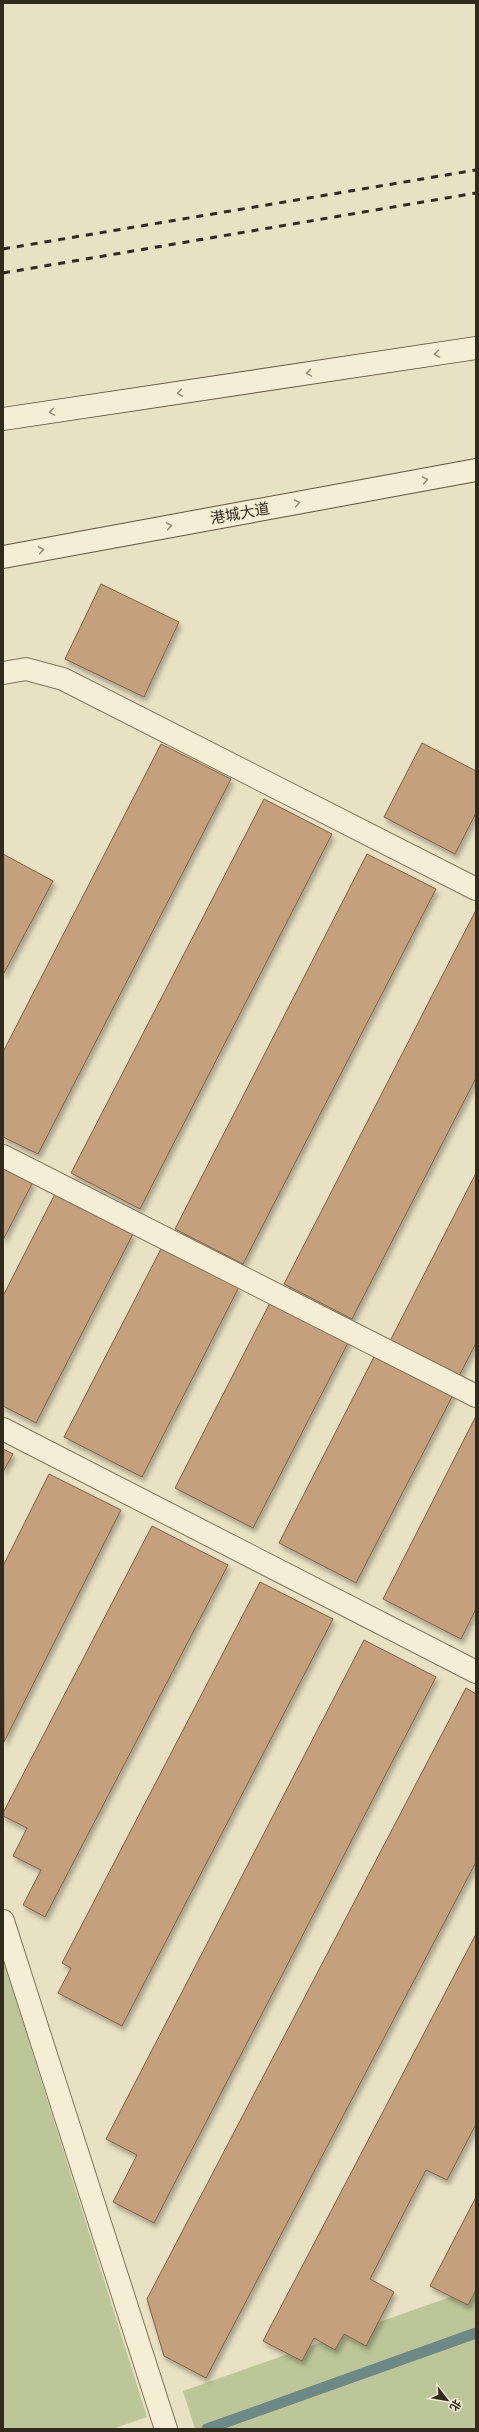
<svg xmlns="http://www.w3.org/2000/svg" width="479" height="2432" font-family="Spectral,'Noto Sans SC',serif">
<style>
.green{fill:#bdc698}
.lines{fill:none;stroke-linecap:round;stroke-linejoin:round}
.stream{stroke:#6d8985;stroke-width:11}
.building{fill:#c4a07c;stroke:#7e6044;filter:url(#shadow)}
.street-casing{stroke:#81735b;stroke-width:24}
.secondary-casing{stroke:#63543f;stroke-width:24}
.street{stroke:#f5eed5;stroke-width:22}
.secondary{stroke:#f5eed5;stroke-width:22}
.rail{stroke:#332a1e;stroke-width:3;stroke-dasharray:7 7;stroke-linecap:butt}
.oneway{stroke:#948c7a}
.labels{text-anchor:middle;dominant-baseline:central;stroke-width:3;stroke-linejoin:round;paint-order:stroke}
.street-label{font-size:15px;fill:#332a1e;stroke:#f1ebd1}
</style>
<defs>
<filter id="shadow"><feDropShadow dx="2.5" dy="4.5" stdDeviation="2" flood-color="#0004"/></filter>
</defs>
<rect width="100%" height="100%" fill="#e9e1c3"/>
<path class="green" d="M3 1959 147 2417 112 2429H3Z
M476 2288V2429H195L183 2391Z"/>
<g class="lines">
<path class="stream" d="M207 2429 476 2333"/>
</g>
<path class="building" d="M101 584 179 622 144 697 65 659Z
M422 743 476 771V813L455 854 384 817Z
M161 744 231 779 38 1154 3 1137V1052Z
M264 799 332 834 140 1209 71 1173Z
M3 854 53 881 3 975Z
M367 854 436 889 243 1264 175 1229Z
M476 910V1078L352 1319 284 1284Z
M3 1167 33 1182 3 1240Z
M476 1173V1343L459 1376 390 1341Z
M55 1194 133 1234 36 1423 3 1406V1296Z
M162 1247 239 1287 142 1477 64 1437Z
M272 1299 350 1339 253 1528 175 1488Z
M376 1353 454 1393 356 1583 279 1543Z
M476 1416V1609L461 1639 383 1599Z
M3 1449 13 1454 3 1472Z
M49 1474 121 1510 4 1742 3 1566Z
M152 1526 228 1565 45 1917 23 1905 41 1870 13 1856 27 1828 3 1816V1813Z
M260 1582 333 1619 122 2026 58 1993 71 1968 62 1963Z
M364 1640 436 1677 154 2223 113 2202 137 2155 106 2139Z
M466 1688 476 1694V1862L206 2378 164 2356 147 2299Z
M476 1934V2124L447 2180 426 2170 370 2279 394 2292 366 2346 344 2334 335 2350 314 2338 302 2361 263 2341Z
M476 2197V2290L468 2305 430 2286Z"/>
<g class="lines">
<g class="street-casing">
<path id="street" d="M3 673 26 669 63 679 476 889
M3 1156 476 1396
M3 1429 476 1672
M3 1921 166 2429"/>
</g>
<g class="secondary-casing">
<path id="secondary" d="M3 419 476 348
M3 557 476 470"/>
</g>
<use href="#street" class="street"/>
<use href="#secondary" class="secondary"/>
<path class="rail" d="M3 249 476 170
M3 273 476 193"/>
</g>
<defs><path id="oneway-chevron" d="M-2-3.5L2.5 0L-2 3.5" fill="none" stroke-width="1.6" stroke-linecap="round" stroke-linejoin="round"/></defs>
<g class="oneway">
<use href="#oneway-chevron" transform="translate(437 354) rotate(171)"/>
<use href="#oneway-chevron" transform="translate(309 373) rotate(171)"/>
<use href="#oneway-chevron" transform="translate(180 393) rotate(171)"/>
<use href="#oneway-chevron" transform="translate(52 412) rotate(171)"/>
<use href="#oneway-chevron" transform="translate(425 480) rotate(-10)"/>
<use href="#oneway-chevron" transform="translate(297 503) rotate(-10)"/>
<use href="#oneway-chevron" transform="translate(169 526) rotate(-10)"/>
<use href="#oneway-chevron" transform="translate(41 550) rotate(-10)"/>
</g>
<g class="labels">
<g class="street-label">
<text transform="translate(240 514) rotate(-10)">港城大道</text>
</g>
</g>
<rect width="479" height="2432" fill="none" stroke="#332a1e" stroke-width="8"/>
<g transform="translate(447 2400) rotate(121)" stroke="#f1ebd1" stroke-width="3" paint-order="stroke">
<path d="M0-3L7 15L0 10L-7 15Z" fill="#332a1e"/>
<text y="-6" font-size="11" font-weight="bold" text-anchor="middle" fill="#332a1e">北</text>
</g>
</svg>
